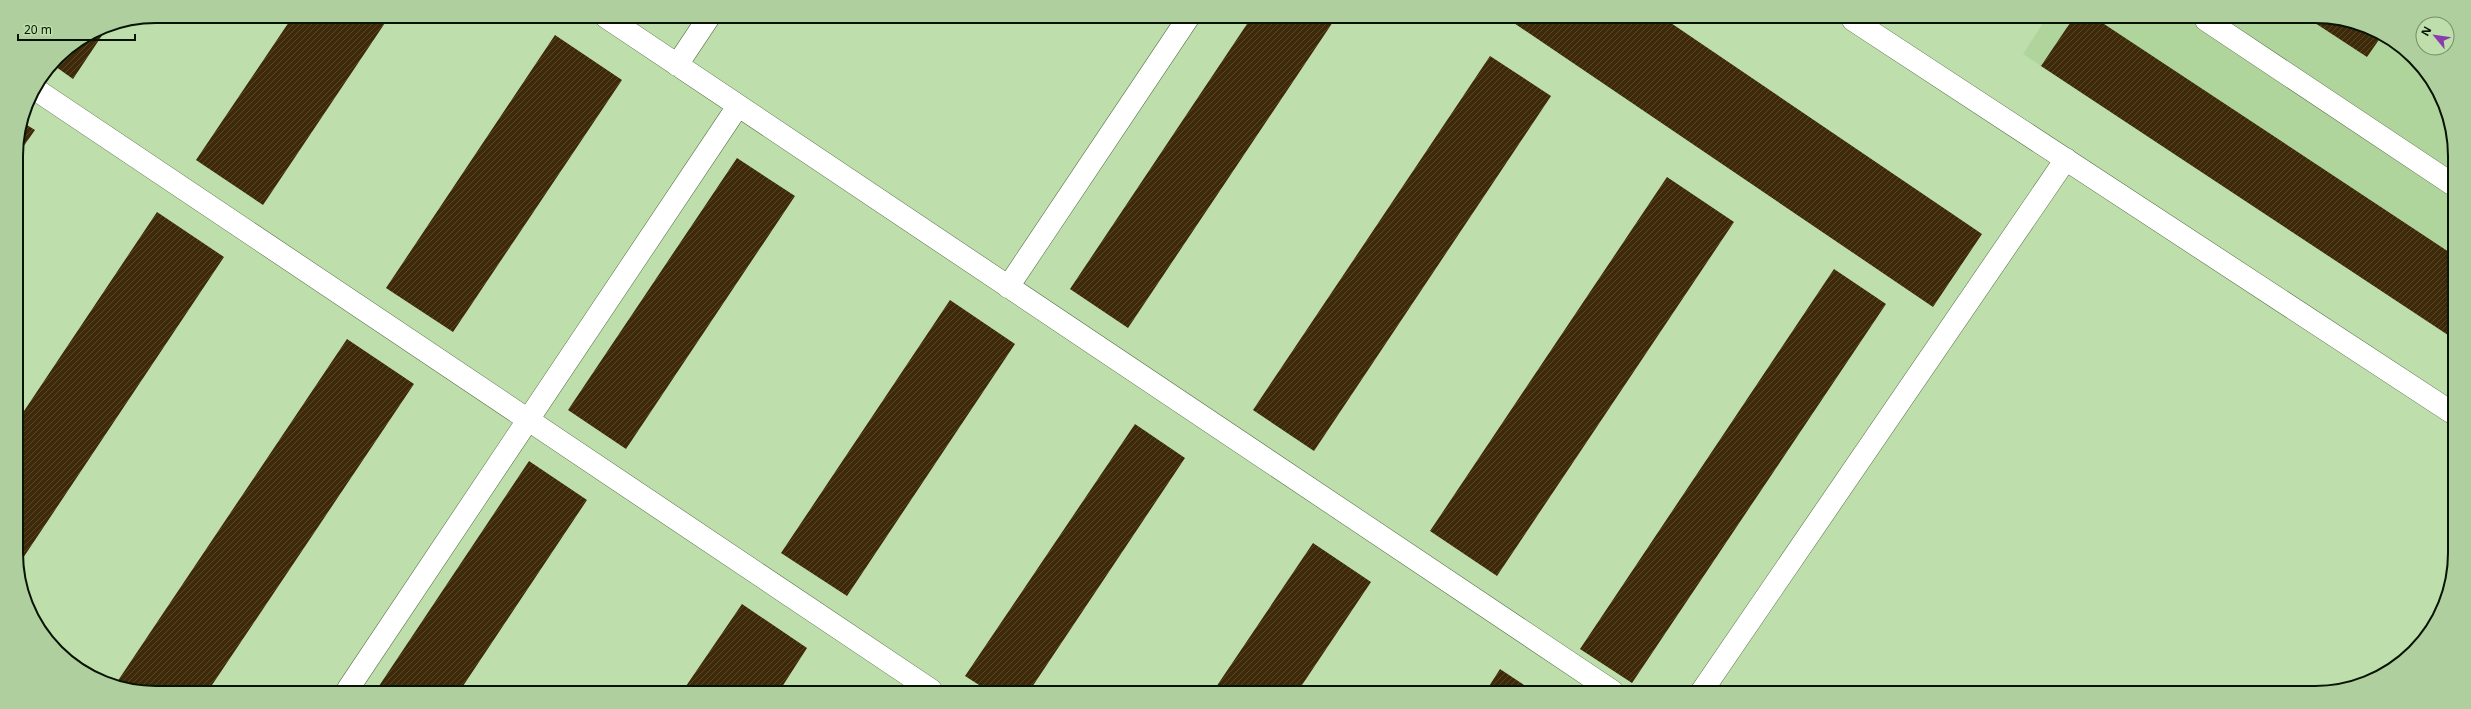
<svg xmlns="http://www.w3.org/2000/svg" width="2471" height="709" font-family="'Noto Sans',sans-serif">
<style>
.built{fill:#b0d59c}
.building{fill:url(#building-hatch)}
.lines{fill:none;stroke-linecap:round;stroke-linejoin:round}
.minor-casing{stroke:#557244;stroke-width:23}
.minor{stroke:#fff;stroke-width:22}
.rim{fill:none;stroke:#081303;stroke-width:2}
</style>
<defs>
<pattern id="building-hatch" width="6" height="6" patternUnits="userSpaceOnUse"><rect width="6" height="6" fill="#3e2908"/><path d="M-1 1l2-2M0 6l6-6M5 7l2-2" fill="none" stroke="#56462a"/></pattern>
</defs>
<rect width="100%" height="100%" fill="#bedfac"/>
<path class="built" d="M2045 20 2351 21 2385 35 2420 63 2452 129 2451 337 2023 54Z"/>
<path class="building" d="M293 16 389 17 263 205 196 160Z
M1251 18 1335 19 1128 328 1070 289Z
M1508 19H1665L1982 234 1933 307Z
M2072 20H2098L2452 254 2451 337 2041 66Z
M2312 21H2351L2383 34 2367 57Z
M109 25 73 79 52 64 57 57 102 27Z
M555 35 622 80 453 332 386 288Z
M1490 56 1551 96 1314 451 1253 410Z
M22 122 35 130 16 157V147Z
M737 158 795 196 626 449 568 410Z
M1667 177 1734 222 1497 576 1430 531Z
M157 212 224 257 19 564 18 420Z
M1834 269 1886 304 1632 683 1580 649Z
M950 300 1015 344 847 596 781 553Z
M347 339 414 384 210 688H120L115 685Z
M1135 424 1185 458 1030 690H987L965 676Z
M529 461 587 500 461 689H377Z
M1313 543 1371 582 1298 691 1214 690Z
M742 604 807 648 780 690 684 689Z
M1500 669 1533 691H1486Z"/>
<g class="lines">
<g class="minor-casing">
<path id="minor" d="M606 17 1612 691
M1853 20 2451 412
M2206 20 2452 184
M677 65 709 17
M35 89 931 690
M1008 287 1188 18
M348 689 738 106
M1702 691 2066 159"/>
</g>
<use href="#minor" class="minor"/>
</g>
<path d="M0 0H2471V709H0ZM156 23H2315A133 133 0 0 1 2448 156V553A133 133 0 0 1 2315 686H156A133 133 0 0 1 23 553V156A133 133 0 0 1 156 23Z" fill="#afcf9e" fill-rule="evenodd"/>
<path class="rim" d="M156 23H2315A133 133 0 0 1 2448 156V553A133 133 0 0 1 2315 686H156A133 133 0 0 1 23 553V156A133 133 0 0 1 156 23Z"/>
<g transform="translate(2435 36) rotate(299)"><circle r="19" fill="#bedfac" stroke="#758d68"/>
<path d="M0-3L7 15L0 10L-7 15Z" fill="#8b3cac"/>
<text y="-6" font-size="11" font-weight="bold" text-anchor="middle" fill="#081303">N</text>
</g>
<path d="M18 34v6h117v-6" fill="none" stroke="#081303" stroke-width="2"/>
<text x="24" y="34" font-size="12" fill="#081303" stroke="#bedfac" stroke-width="3" paint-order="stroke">20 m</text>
</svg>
